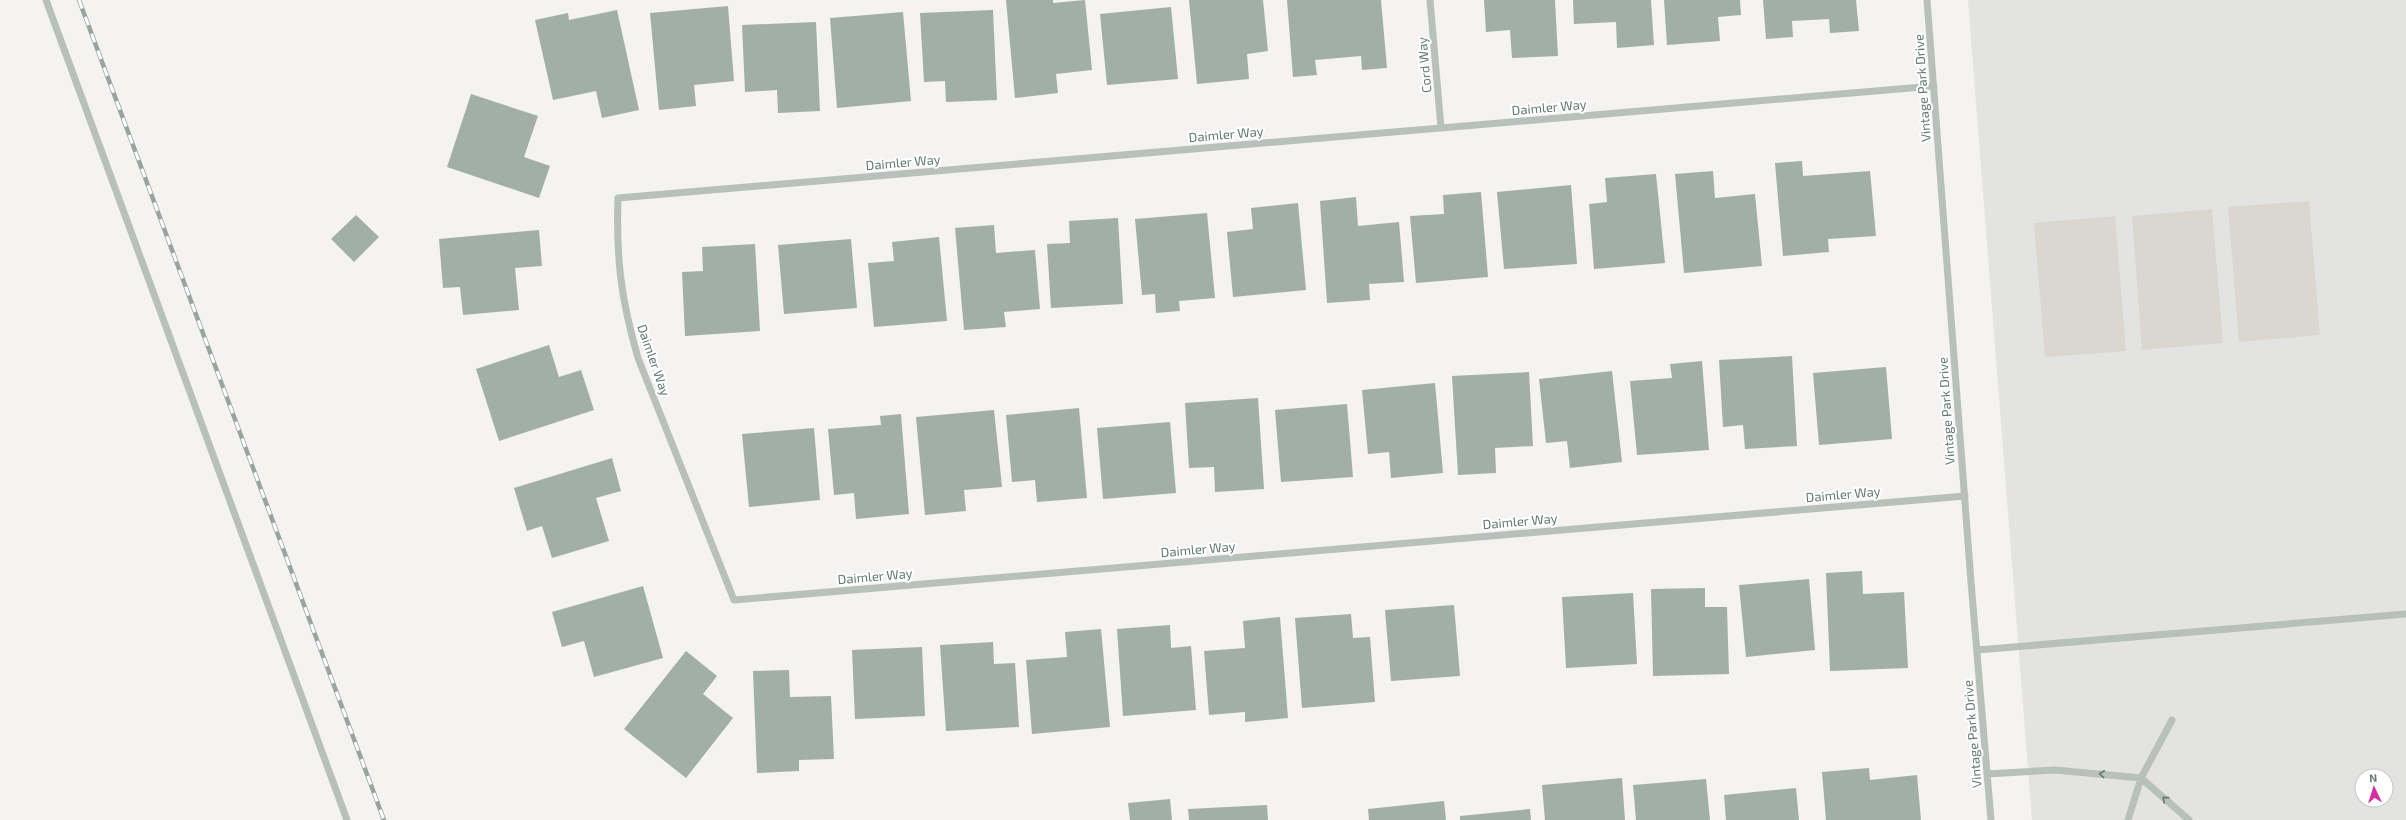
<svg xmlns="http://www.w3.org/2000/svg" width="2406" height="820" font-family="'Exo 2',sans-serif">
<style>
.built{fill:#e3e3e1;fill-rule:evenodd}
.green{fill:#dad7d1}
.building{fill:#a1afa7}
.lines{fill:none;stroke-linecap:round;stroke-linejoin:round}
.minor{stroke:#b7c0bb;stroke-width:7}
.rail-casing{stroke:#98a59f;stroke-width:4.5}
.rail{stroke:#fff;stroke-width:3;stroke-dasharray:9;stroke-linecap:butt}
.oneway{stroke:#627b6f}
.labels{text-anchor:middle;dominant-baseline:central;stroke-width:4;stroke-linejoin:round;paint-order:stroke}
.street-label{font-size:13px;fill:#627b6f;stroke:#fff}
</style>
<rect width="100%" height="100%" fill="#f5f2f2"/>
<path class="built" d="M1968 0H2406V820H2032ZM2362 776H2386V800H2362Z"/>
<path class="green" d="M2309 201 2320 335 2239 342 2228 207Z
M2212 209 2223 343 2142 350 2132 216Z
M2115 216 2126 351 2045 357 2034 223Z"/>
<path class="building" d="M1006 0H1053V3L1085 0 1092 70 1056 74 1058 93 1015 98Z
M1189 0H1263L1268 51 1247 54 1249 79 1197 84Z
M1287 0H1381L1387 68 1362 70 1361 56 1315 60 1317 75 1293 77Z
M1484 0H1555L1558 56 1512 58 1510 30 1486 32Z
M1573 0H1651L1654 45 1617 48 1616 22 1574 24Z
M1664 0H1740L1741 15 1718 17 1720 41 1667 45Z
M1763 0H1856L1859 31 1830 33 1829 19 1792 21 1793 37 1766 39Z
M728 6 734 81 694 85 696 106 659 110 650 13Z
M1171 7 1178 79 1107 85 1100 14Z
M617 10 639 110 602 118 596 91 553 100 535 20 568 13 569 20Z
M993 10 997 100 946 102 945 81 924 82 920 13Z
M903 12 911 101 837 108 830 18Z
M816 22 820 111 778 113 777 90 745 92 742 25Z
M471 94 538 116 524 157 550 166 539 198 447 167Z
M1802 161 1803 176 1870 171 1876 236 1828 239 1829 252 1783 256 1775 163Z
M1713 171 1715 198 1755 194 1762 266 1684 273 1675 174Z
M1656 174 1665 263 1594 269 1589 204 1607 202 1605 178Z
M1571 185 1577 264 1504 269 1497 192Z
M1481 192 1488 277 1416 283 1410 216 1444 214 1443 195Z
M1356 197 1358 226 1399 222 1404 282 1369 284 1370 300 1327 303 1320 201Z
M1298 203 1306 290 1233 297 1227 232 1253 229 1251 208Z
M1207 213 1215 298 1179 301 1180 311 1156 313 1155 294 1142 295 1135 219Z
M356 215 379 237 354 262 331 239Z
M1118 218 1123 304 1051 308 1047 244 1070 243 1069 221Z
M994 225 996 253 1035 250 1040 309 1004 312 1006 327 964 330 955 228Z
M539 230 542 266 515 268 519 310 463 315 460 287 443 288 439 239Z
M939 237 947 321 874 327 868 263 894 261 892 242Z
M851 239 857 308 784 314 778 245Z
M755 244 760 331 685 336 682 272 703 271 702 247Z
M549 345 559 377 581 370 594 410 499 441 476 369Z
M1792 356 1797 446 1745 449 1743 425 1723 427 1719 360Z
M1702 361 1709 450 1637 455 1630 381 1672 378 1670 364Z
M1886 367 1892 439 1819 445 1813 373Z
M1612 371 1622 462 1570 468 1567 441 1546 443 1539 379Z
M1529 372 1533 446 1495 448 1496 473 1458 475 1452 376Z
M1435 383 1443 473 1391 478 1389 452 1368 454 1362 390Z
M1258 398 1264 489 1215 492 1214 467 1189 468 1185 403Z
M1347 404 1353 477 1281 482 1275 410Z
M1079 408 1087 498 1037 502 1035 480 1012 482 1006 415Z
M994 410 1002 487 964 490 966 511 925 515 916 417Z
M901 414 909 514 856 519 854 493 834 495 828 429 881 425 880 416Z
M1170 422 1176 493 1103 499 1097 428Z
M814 428 820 500 749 507 742 434Z
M612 458 621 491 596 498 609 541 552 558 542 526 527 531 514 488Z
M1862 571 1863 594 1904 592 1908 668 1830 671 1826 573Z
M1809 579 1815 650 1746 657 1739 585Z
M643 586 663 658 594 677 584 641 562 647 552 612Z
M1705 588V607H1727L1729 674 1653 676 1651 589Z
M1633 593 1637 664 1566 668 1562 597Z
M1454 605 1460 676 1391 681 1385 610Z
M1351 614 1353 638 1370 637 1375 702 1302 708 1295 618Z
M1280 617 1288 718 1245 722V712L1209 715 1204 651 1245 648 1243 621Z
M1170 625 1171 648 1191 646 1196 710 1123 716 1117 629Z
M1101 629 1110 727 1032 734 1026 660 1067 657 1065 632Z
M993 642 994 664 1015 663 1019 727 946 731 940 645Z
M922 647 925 716 855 719 852 650Z
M686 651 717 676 703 694 733 718 686 778 624 729Z
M789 670 790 697 831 696 834 759 799 760V771L757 773 753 671Z
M1869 768 1870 780 1917 775 1921 820H1826L1822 772Z
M1622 778 1625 820H1545L1542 785Z
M1706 779 1710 820H1636L1633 785Z
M1796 788 1799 820H1726L1724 795Z
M1170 799 1172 820H1130L1128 803Z
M1444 801 1446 820H1369L1368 809Z
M1267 805 1268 820H1189L1188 809Z
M1530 809 1531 820H1460V816Z"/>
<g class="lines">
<path class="minor" d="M46 0 347 820
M1430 0 1441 128
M1927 0 1971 582 1991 820
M1934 86 618 198C616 259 621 299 638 358L734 600 1965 496
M1977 650 2406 614
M1987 774 2055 770 2141 778 2189 820
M2128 820 2141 778 2172 720"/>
<g class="rail-casing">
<path id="rail" d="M79 0 384 820"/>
</g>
<use href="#rail" class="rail"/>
</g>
<defs><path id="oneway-chevron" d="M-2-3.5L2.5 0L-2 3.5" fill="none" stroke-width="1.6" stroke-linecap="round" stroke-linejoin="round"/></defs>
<g class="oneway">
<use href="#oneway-chevron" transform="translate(2102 774) rotate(-174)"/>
<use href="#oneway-chevron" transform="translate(2165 799) rotate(-139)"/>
</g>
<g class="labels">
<g class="street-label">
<text transform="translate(1424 65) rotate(-95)">Cord Way</text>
<text transform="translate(1922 88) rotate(-94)">Vintage Park Drive</text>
<text transform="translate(1549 107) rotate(-5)">Daimler Way</text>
<text transform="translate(1226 134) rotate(-5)">Daimler Way</text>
<text transform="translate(903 162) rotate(-5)">Daimler Way</text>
<text transform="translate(654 360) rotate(71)">Daimler Way</text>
<text transform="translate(1946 411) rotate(-94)">Vintage Park Drive</text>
<text transform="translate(1843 494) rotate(-5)">Daimler Way</text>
<text transform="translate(1520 521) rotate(-5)">Daimler Way</text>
<text transform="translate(1198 549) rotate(-5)">Daimler Way</text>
<text transform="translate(875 576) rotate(-5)">Daimler Way</text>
<text transform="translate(1972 734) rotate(-95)">Vintage Park Drive</text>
</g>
</g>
<g transform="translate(2374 788) rotate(356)"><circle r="19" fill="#ffffff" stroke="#c0cac5"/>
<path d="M0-3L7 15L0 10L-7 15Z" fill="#d92ea2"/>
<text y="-6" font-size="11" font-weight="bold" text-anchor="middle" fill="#627b6f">N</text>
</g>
</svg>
